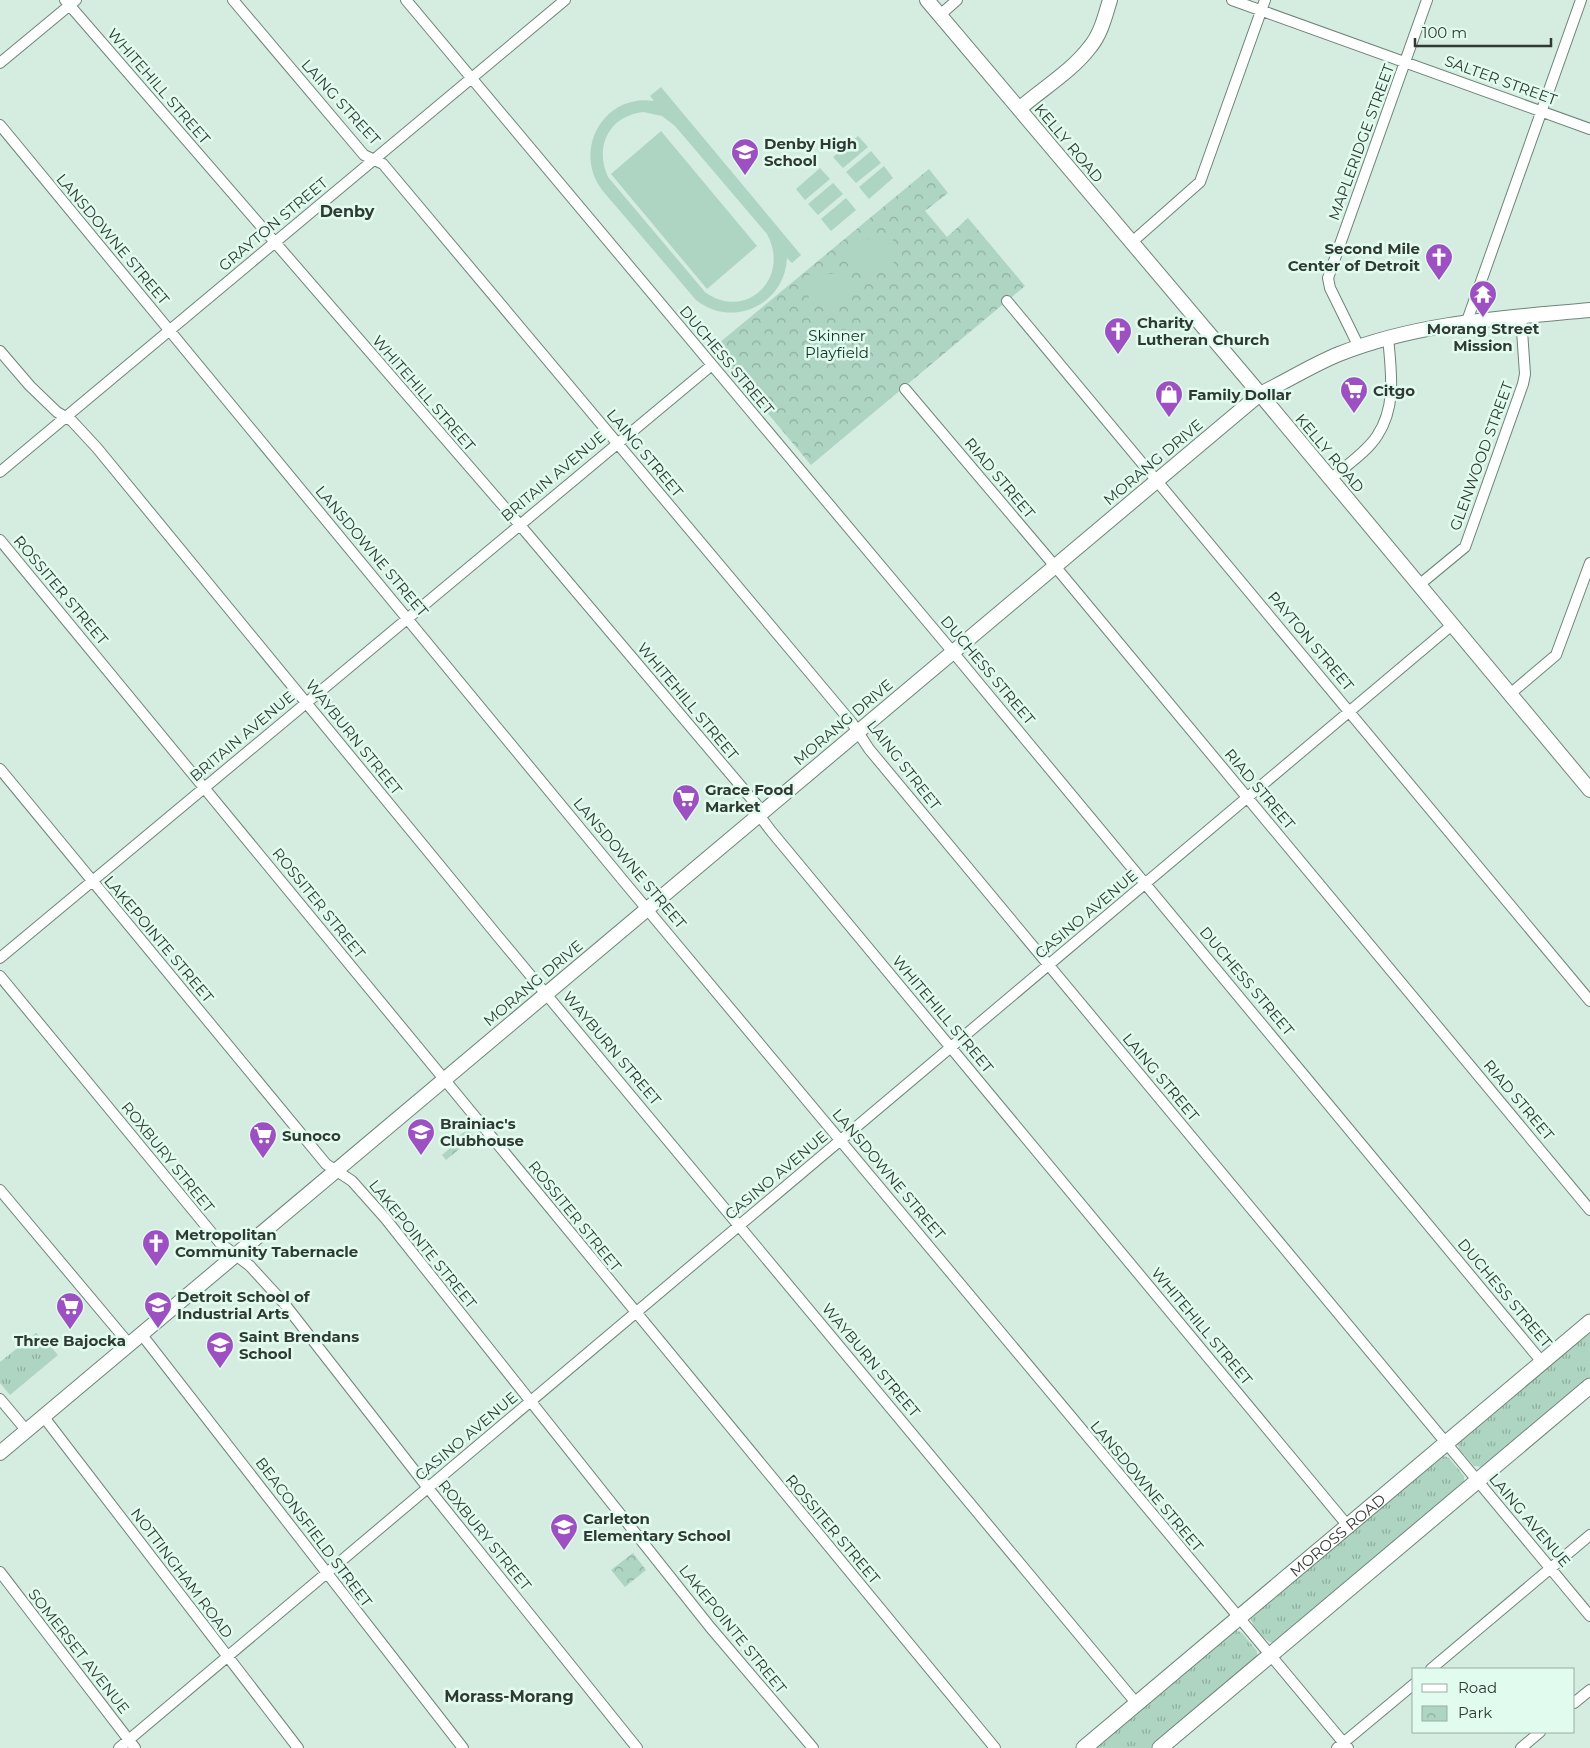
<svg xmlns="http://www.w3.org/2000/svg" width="1590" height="1748" font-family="Montserrat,sans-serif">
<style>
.grass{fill:url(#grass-tufts)}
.park{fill:url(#park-crowns)}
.pitch{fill:#aed5c2;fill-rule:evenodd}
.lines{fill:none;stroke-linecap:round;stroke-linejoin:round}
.minor-casing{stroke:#6e8579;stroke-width:12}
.tertiary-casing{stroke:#6e8579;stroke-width:16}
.secondary-casing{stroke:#6e8579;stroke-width:17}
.minor{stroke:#fff;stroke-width:10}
.tertiary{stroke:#fff;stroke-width:14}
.secondary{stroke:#fff;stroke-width:15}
.labels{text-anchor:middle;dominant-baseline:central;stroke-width:5;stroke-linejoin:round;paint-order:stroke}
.street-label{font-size:15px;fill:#303a35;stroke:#e1fbee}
.poi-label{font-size:15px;font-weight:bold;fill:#303a35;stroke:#e1fbee;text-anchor:start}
.park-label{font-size:15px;fill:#0e3727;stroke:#e1fbee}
.neighbourhood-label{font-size:16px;font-weight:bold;fill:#303a35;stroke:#e1fbee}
</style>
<defs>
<pattern id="grass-tufts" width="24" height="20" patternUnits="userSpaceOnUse" patternTransform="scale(1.25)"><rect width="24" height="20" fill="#aed5c2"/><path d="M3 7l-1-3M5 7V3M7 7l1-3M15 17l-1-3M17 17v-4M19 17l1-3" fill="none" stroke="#8eae9e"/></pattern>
<pattern id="park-crowns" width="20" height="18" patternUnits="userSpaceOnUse" patternTransform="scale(1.25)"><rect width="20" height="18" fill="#aed5c2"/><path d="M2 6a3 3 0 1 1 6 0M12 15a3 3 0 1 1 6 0" fill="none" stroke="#8eae9e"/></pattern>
</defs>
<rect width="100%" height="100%" fill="#d4ede0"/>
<path class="grass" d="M1590 1329V1378L1483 1467 1474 1466 1459 1449 1458 1442Z
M36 1333 40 1337H42L58 1355 10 1395 0 1383V1362Z
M1444 1456 1449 1458 1464 1476V1484L1273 1643C1264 1641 1251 1626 1251 1617L1440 1457Z
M1236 1630 1242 1633 1257 1651V1658L1151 1748H1093L1232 1631Z"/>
<path class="park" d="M929 169 948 193 925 211 947 237 968 218 1025 286 811 465 713 348Z
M468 1129 474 1137 446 1160 442 1155 461 1139 459 1136Z
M633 1553 646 1570 625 1587 611 1570Z"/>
<path class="pitch" d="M661 87 801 255 792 263 787 258C785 305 732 329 696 300L602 190C572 150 604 93 654 101L650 96ZM643 112 662 116 675 126 767 234C791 278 746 322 705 292L608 177C594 147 609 116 643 112Z
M661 131 757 246 707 289 611 174Z
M858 136 868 147 843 168 833 157Z
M871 151 881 163 856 183 846 172Z
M884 166 893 178 869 199 859 187Z
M820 168 830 179 805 200 796 189Z
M833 183 843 194 818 215 808 204Z
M846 198 856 210 831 231 821 219Z
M893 238 894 267 851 269 850 240Z
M851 273 852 302 809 304 808 275Z"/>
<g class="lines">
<g class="minor-casing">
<path id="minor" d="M65 0 519 524 756 804 759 815 771 831 1348 1526
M233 0 364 155 383 164 816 680 852 723 869 749 1590 1616
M406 0 952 651 1542 1362
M1232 0 1590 129
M940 15 957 0
M0 63 76 0
M0 125 626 884 1348 1748
M1132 242 1200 182 1265 0
M1007 301 1590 1001
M1467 321 1581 0
M1359 347 1330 288 1328 278 1427 0
M0 351 30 386 57 412 72 421 97 448 496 934 1137 1704
M905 389 1054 565 1590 1210
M0 472 565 0
M1331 479C1345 466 1366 453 1377 436 1397 406 1391 371 1388 337
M0 540 995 1748
M1419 585 1465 547 1523 384 1525 374 1521 316
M1510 694 1556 655 1590 563
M0 769 326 1164 352 1181 385 1218 710 1627 813 1748
M0 958 712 365
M0 976 220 1243 250 1266 283 1302 428 1488 637 1748
M0 1190 130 1345
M142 1335 463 1748
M0 1399 26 1430
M43 1416 298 1748
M0 1572 135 1748
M1431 1669 1590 1535
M1574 1703 1590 1690
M119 1748 1452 625
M1337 1748 1414 1684
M1521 1748 1540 1732"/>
</g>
<g class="tertiary-casing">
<path id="tertiary" d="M927 0 1260 394 1590 790
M1019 109C1042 89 1072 71 1090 47 1101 34 1105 16 1110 0
M0 1453 1260 394C1287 381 1312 365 1339 354 1420 322 1504 318 1590 310"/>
</g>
<g class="secondary-casing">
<g id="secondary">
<path id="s1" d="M1084 1748 1590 1322"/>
<path d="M1160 1748 1590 1386"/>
</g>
</g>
<use href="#minor" class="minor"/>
<use href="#tertiary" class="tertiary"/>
<use href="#secondary" class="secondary"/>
</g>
<defs>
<g id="school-pin" transform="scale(1.4375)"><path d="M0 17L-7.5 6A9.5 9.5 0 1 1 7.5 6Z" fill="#9d50c1" stroke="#e1fbee"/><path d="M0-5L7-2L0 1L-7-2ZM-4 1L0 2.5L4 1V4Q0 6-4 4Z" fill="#fff"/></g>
<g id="church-pin" transform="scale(1.4375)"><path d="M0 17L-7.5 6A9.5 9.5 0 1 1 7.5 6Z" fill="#9d50c1" stroke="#e1fbee"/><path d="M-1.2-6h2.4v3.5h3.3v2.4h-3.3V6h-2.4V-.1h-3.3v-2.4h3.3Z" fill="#fff"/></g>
<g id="temple-pin" transform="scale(1.4375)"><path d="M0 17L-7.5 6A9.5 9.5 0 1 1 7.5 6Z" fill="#9d50c1" stroke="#e1fbee"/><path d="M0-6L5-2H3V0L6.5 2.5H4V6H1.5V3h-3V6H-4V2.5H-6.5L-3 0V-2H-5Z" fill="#fff"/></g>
<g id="supermarket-pin" transform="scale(1.4375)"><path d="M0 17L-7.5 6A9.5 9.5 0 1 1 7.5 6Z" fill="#9d50c1" stroke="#e1fbee"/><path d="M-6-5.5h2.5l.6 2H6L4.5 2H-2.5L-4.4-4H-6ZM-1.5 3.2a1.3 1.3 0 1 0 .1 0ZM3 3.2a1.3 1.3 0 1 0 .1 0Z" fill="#fff"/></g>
<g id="shop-pin" transform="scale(1.4375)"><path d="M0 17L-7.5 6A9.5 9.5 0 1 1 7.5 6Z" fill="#9d50c1" stroke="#e1fbee"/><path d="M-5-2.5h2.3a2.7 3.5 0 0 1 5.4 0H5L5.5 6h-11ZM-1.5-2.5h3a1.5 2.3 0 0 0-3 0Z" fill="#fff"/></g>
</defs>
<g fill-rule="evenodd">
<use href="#school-pin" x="745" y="152"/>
<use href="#church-pin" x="1439" y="257"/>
<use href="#temple-pin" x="1483" y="294"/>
<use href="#church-pin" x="1118" y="331"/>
<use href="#supermarket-pin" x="1354" y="390"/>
<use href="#shop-pin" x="1169" y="394"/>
<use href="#supermarket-pin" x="686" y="798"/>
<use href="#school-pin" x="421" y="1132"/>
<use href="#supermarket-pin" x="263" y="1135"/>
<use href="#church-pin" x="156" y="1243"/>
<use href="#school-pin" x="158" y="1305"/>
<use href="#supermarket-pin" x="70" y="1306"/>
<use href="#school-pin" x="220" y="1345"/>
<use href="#school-pin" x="564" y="1527"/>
</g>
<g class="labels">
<g class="street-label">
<text transform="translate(1501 80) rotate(20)">SALTER STREET</text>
<text transform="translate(159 86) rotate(49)">WHITEHILL STREET</text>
<text transform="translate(341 102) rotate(48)">LAING STREET</text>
<text transform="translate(1361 142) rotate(-70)">MAPLERIDGE STREET</text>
<text transform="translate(1069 143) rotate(50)">KELLY ROAD</text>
<text transform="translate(273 224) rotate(-40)">GRAYTON STREET</text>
<text transform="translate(113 239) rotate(50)">LANSDOWNE STREET</text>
<text transform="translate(727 360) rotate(50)">DUCHESS STREET</text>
<text transform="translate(424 393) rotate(49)">WHITEHILL STREET</text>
<text transform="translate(645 453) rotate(50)">LAING STREET</text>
<text transform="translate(1330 453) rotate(50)">KELLY ROAD</text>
<text transform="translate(1481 456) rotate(-70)">GLENWOOD STREET</text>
<text transform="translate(1153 462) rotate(-40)">MORANG DRIVE</text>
<text transform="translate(553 476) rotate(-40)">BRITAIN AVENUE</text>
<text transform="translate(1000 478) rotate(50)">RIAD STREET</text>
<text transform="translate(372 551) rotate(50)">LANSDOWNE STREET</text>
<text transform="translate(61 590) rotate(50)">ROSSITER STREET</text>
<text transform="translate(1311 641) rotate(50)">PAYTON STREET</text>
<text transform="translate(988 670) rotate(50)">DUCHESS STREET</text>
<text transform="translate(688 701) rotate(50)">WHITEHILL STREET</text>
<text transform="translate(843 722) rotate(-40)">MORANG DRIVE</text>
<text transform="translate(242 736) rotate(-40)">BRITAIN AVENUE</text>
<text transform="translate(354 737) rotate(51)">WAYBURN STREET</text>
<text transform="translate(904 765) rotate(52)">LAING STREET</text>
<text transform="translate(1260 789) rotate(50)">RIAD STREET</text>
<text transform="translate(630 863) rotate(50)">LANSDOWNE STREET</text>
<text transform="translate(319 903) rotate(51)">ROSSITER STREET</text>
<text transform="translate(1086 914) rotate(-40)">CASINO AVENUE</text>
<text transform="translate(159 939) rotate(50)">LAKEPOINTE STREET</text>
<text transform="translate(1247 981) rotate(50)">DUCHESS STREET</text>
<text transform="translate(533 983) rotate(-40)">MORANG DRIVE</text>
<text transform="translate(943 1014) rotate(50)">WHITEHILL STREET</text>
<text transform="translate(612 1048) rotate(50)">WAYBURN STREET</text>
<text transform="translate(1161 1077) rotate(50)">LAING STREET</text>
<text transform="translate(1519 1100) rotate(50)">RIAD STREET</text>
<text transform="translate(168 1157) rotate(51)">ROXBURY STREET</text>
<text transform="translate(889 1174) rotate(50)">LANSDOWNE STREET</text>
<text transform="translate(776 1175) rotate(-40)">CASINO AVENUE</text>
<text transform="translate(575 1216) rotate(51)">ROSSITER STREET</text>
<text transform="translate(423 1244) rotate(51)">LAKEPOINTE STREET</text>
<text transform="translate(1505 1293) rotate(50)">DUCHESS STREET</text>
<text transform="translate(1202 1326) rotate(50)">WHITEHILL STREET</text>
<text transform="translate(871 1360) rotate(50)">WAYBURN STREET</text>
<text transform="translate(466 1436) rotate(-40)">CASINO AVENUE</text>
<text transform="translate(1147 1486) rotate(50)">LANSDOWNE STREET</text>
<text transform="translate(1530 1520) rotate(50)">LAING AVENUE</text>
<text transform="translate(833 1529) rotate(50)">ROSSITER STREET</text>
<text transform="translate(314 1532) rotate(53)">BEACONSFIELD STREET</text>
<text transform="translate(485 1535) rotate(51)">ROXBURY STREET</text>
<text stroke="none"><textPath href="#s1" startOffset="331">MOROSS ROAD</textPath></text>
<text transform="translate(182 1573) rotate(53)">NOTTINGHAM ROAD</text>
<text transform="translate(733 1629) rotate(51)">LAKEPOINTE STREET</text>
<text transform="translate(79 1651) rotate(52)">SOMERSET AVENUE</text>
</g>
<g class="poi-label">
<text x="764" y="143">Denby High<tspan x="764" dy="17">School</tspan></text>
<text x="1420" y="248" text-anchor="end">Second Mile<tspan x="1420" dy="17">Center of Detroit</tspan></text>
<text x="1137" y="322">Charity<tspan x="1137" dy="17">Lutheran Church</tspan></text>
<text x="1483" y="328" text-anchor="middle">Morang Street<tspan x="1483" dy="17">Mission</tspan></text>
<text x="1373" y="390">Citgo</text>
<text x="1188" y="394">Family Dollar</text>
<text x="705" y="789">Grace Food<tspan x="705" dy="17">Market</tspan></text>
<text x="440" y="1123">Brainiac's<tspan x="440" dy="17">Clubhouse</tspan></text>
<text x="282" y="1135">Sunoco</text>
<text x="175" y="1234">Metropolitan<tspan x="175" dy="17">Community Tabernacle</tspan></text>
<text x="177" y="1296">Detroit School of<tspan x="177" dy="17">Industrial Arts</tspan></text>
<text x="239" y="1336">Saint Brendans<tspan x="239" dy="17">School</tspan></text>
<text x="70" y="1340" text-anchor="middle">Three Bajocka</text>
<text x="583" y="1518">Carleton<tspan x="583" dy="17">Elementary School</tspan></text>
</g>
<g class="park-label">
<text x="837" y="335">Skinner<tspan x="837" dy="17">Playfield</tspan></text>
</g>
<g class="neighbourhood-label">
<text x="347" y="211">Denby</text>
<text x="509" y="1696">Morass-Morang</text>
</g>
</g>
<rect x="1412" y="1668" width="162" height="65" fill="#e1fbee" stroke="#9aaea4"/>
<rect x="1422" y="1684" width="25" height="8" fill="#ffffff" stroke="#9aaea4"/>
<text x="1458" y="1693" font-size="15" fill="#303a35">Road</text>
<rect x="1422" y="1706" width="25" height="15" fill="url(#park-crowns)" stroke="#9aaea4"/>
<text x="1458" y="1718" font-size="15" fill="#303a35">Park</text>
<path d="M1415 38v8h136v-8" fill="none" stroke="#303a35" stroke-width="2.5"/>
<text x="1422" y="38" font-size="15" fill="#303a35" stroke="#e1fbee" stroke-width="4" paint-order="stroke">100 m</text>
</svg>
